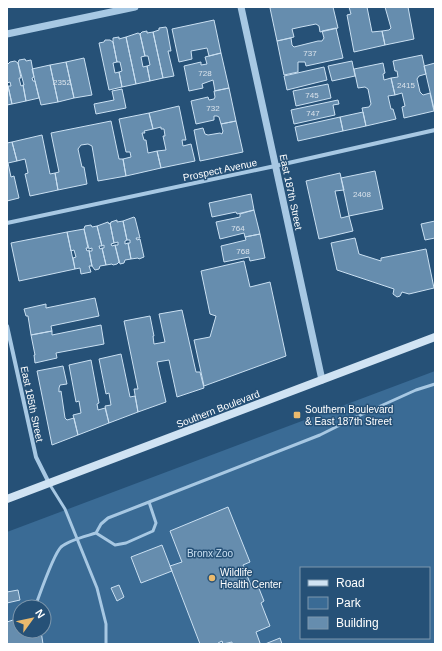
<svg xmlns="http://www.w3.org/2000/svg" width="442" height="651" font-family="Helvetica,sans-serif">
<style>
.green{fill:#3a6b95;fill-rule:evenodd}
.building{fill:#668dae;stroke:#cae0f2}
.lines{fill:none;stroke-linecap:round;stroke-linejoin:round}
.service{stroke:#a7c8e3;stroke-width:3}
.minor{stroke:#a7c8e3;stroke-width:4}
.tertiary{stroke:#a7c8e3;stroke-width:7}
.secondary{stroke:#d0e3f3;stroke-width:8}
.poi-dot{fill:#ebba6d;stroke:#265177;stroke-width:1.5}
.labels{text-anchor:middle;dominant-baseline:central;stroke-width:3;stroke-linejoin:round;paint-order:stroke}
.number-label{font-size:8px;fill:#d9e2eb}
.street-label{font-size:10px;fill:#fff;stroke:#265177}
.poi-label{font-size:10px;fill:#fff;stroke:#265177;text-anchor:start}
.park-label{font-size:10px;fill:#cae0f2;stroke:#265177}
</style>
<rect width="100%" height="100%" fill="#265177"/>
<path class="green" d="M435 371V644H7V532ZM301 568H429V638H301ZM20 607H44V631H20Z"/>
<path class="building" d="M273 7H333L338 28 320 32 319 26 316 24 301 27 292 29 294 37 277 41 270 8Z
M347 7H367L372 32 382 31 385 45 354 52 347 15 351 14 349 7Z
M385 7H408L414 39 385 45 382 31 389 30 391 28Z
M214 20 221 53 209 56 207 48 191 51 192 59 179 62 172 29Z
M166 27 167 29 171 51H168L174 76 163 78 153 32 159 30V28Z
M336 28 343 58 306 66 305 62H298V72L284 75 277 41 291 38 292 45 294 47 318 41H322L324 38 322 31Z
M147 31V33L153 32 163 78 150 81 147 66 150 65 148 56H145L140 34 142 32Z
M138 33 140 34 145 56 141 57 143 67 147 66 150 81 136 84 126 37Z
M119 37V39L126 37 136 84 122 87 119 72 122 71 120 62H117L113 42V38Z
M105 40H110L113 42 117 62 113 63 115 73 119 72 122 87 109 90 99 43 104 42Z
M221 53 229 88 215 91 213 80 202 84 203 88 189 91 184 66 201 62V65L207 64 205 57Z
M422 55 426 74 419 76 417 79 420 92 423 95 430 93 434 111 404 118 402 107 405 106 402 93 395 95 391 78 398 77 397 71H395L393 61Z
M84 58 92 95 74 98 66 62Z
M25 59 26 61 31 60 34 77 32 78 33 81H35L39 98 26 101 23 85H24L18 63 19 60Z
M15 61 18 63 21 78H19L21 86 23 85 26 101 12 104 8 86H11L10 82 7 83V65L10 62Z
M352 61 355 76 332 81 328 66Z
M66 62 74 98 58 102 50 65Z
M383 63 385 73 383 74 384 80 391 78 395 95 388 96 391 109H393L396 119 366 126 362 108 369 107 371 104 368 89 365 87 358 88 354 69Z
M435 63V109H434L424 66Z
M50 65 58 102 41 105 32 69Z
M324 67 327 80 287 90 284 76Z
M328 84 331 98 296 106 293 91Z
M8 86 12 104 7 105V87Z
M229 88 236 121 221 124 219 117 217 116H214V120L196 124 191 101 208 97 209 100 214 99 215 97 214 91Z
M122 89 126 108 96 114 94 104 114 100 112 91Z
M338 100 339 104 333 105 335 115 294 124 291 110Z
M179 106 186 140H182L183 146 191 144 195 161 161 168 157 151 166 150 163 136H165L164 129H161V127L153 129 149 113Z
M363 112 366 126 343 131 340 117Z
M149 113 153 129 144 131 145 133H142L144 140H146L148 153 157 151 161 168 126 176 123 159 131 157 130 152H126L119 119Z
M340 117 343 131 298 141 295 127Z
M111 121 119 159H123L126 176 98 181 92 146 88 144 81 145 78 149 82 167H84L87 184 58 190 55 173 59 172 51 133Z
M236 121 243 152 200 161 194 130 203 128 205 134 208 135 220 133 222 134 223 131 221 124Z
M42 135 50 174 55 173 58 190 30 196 25 174 28 173 25 159 17 161 12 142Z
M12 142 17 161 8 163 11 177 14 176 19 198 7 201V143Z
M375 171 383 209 349 216 341 178Z
M340 173 344 190 335 191 341 218 349 216 353 231 319 239 306 181Z
M251 194 254 210 237 214 236 212 212 217 209 203Z
M254 210 260 234 245 237 244 233 220 239 216 222 240 217V214Z
M134 217 135 218 140 238H136L137 240 140 239 144 257 139 259 138 258 131 259 128 243H130V240H127L123 221Z
M117 220V222L123 221 127 240 125 241V244L128 243 131 259 125 260 124 263 120 264 115 245H118V242L114 243 110 223H111V222Z
M435 221V238L425 240 421 224Z
M108 222 109 224 110 223 114 243 111 244 112 246 115 245 119 262 117 264 113 265 112 264 106 265 102 248H104V245L102 246 97 226Z
M91 225 92 227 97 226 102 246H99L100 249 102 248 106 265 100 266 99 269 95 270 92 266 89 251H92V248L89 249 84 229 85 226Z
M84 229 88 248H86L87 251 89 250 92 266H89L91 272 81 274 80 268 75 269 73 258 76 257 74 250 71 251 67 232Z
M67 232 75 269 19 281 11 243Z
M260 234 265 258 250 261 249 257 224 262 221 246 246 240 245 237Z
M355 238 359 254 381 261V258L426 249 434 288 409 294 402 292 400 296 397 297 393 294 394 289 337 270 331 243Z
M244 261 250 287 270 282 286 356 204 386 194 340 210 337 216 316 210 314 201 271Z
M95 298 99 316 51 326 52 331 31 335 28 316H26L24 309 46 304V308Z
M182 310 196 372H200L204 388 177 397 169 360 157 362 166 402 138 412 134 389H138L124 321 150 316 154 336H153L154 344 165 342 159 314Z
M101 325 104 344 56 353 57 358 35 363 34 355H35L31 335 52 331V335Z
M121 354 130 397 135 396 138 412 109 423 105 406 111 405 109 393 106 394 99 359Z
M91 360 99 403 97 404 98 410 105 408 109 423 78 435 73 415 81 413 79 401 76 402 69 365Z
M63 366 67 384 60 385 59 388V392L61 391 65 418 67 420 74 418 78 435 52 445 37 371Z
M228 507 250 562 243 565 252 588 258 586 264 601 261 603 270 626 256 632 260 643 257 644H232V642L223 644 222 641 218 643V644H200L170 566 182 562 170 531Z
M162 545 172 571 141 583 131 557Z
M119 585 124 597 117 601 111 588Z
M18 590 20 600 7 603V592Z
M19 618 20 631H41L43 644H7V622Z
M280 638 282 644H265Z"/>
<g class="lines">
<path class="service" d="M50 485 65 509 97 588 106 624V644
M96 533 101 524 108 518 149 502
M35 607C40 594 53 555 61 547 69 540 87 536 96 533L115 545 126 543 153 531 156 523 149 502 320 435 354 418 416 390 435 384"/>
<path class="minor" d="M7 223 275 166 435 130
M7 326 36 457 49 483"/>
<path class="tertiary" d="M241 7 322 380
M7 34 135 7"/>
<path class="secondary" d="M7 499 435 337"/>
</g>
<g class="poi-dot">
<rect x="293" y="411" width="8" height="8" rx="2"/>
<circle cx="212" cy="578" r="4"/>
</g>
<g class="labels">
<g class="number-label">
<text x="310" y="53">737</text>
<text x="205" y="73">728</text>
<text x="62" y="82">2352</text>
<text x="406" y="85">2415</text>
<text x="312" y="95">745</text>
<text x="213" y="108">732</text>
<text x="313" y="113">747</text>
<text x="362" y="194">2408</text>
<text x="238" y="228">764</text>
<text x="243" y="251">768</text>
</g>
<g class="street-label">
<text transform="translate(220 170) rotate(-12)">Prospect Avenue</text>
<text transform="translate(291 192) rotate(78)">East 187th Street</text>
<text transform="translate(32 404) rotate(78)">East 185th Street</text>
<text transform="translate(218 409) rotate(-21)">Southern Boulevard</text>
</g>
<g class="poi-label">
<text x="305" y="409">Southern Boulevard<tspan x="305" dy="12">&amp; East 187th Street</tspan></text>
<text x="220" y="572">Wildlife<tspan x="220" dy="12">Health Center</tspan></text>
</g>
<g class="park-label">
<text x="210" y="553">Bronx Zoo</text>
</g>
</g>
<rect width="442" height="651" fill="none" stroke="#ffffff" stroke-width="16"/>
<rect x="300" y="567" width="130" height="72" fill="#265177" stroke="#7d97ad"/>
<rect x="308" y="580" width="20" height="6" fill="#d0e3f3" stroke="#7d97ad"/>
<text x="336" y="587" font-size="12" fill="#ffffff">Road</text>
<rect x="308" y="597" width="20" height="12" fill="#3a6b95" stroke="#7d97ad"/>
<text x="336" y="607" font-size="12" fill="#ffffff">Park</text>
<rect x="308" y="617" width="20" height="12" fill="#668dae" stroke="#7d97ad"/>
<text x="336" y="627" font-size="12" fill="#ffffff">Building</text>
<g transform="translate(32 619) rotate(57)"><circle r="19" fill="#265177" stroke="#7d97ad"/>
<path d="M0-3L7 15L0 10L-7 15Z" fill="#ebba6d"/>
<text y="-6" font-size="11" font-weight="bold" text-anchor="middle" fill="#ffffff">N</text>
</g>
</svg>
